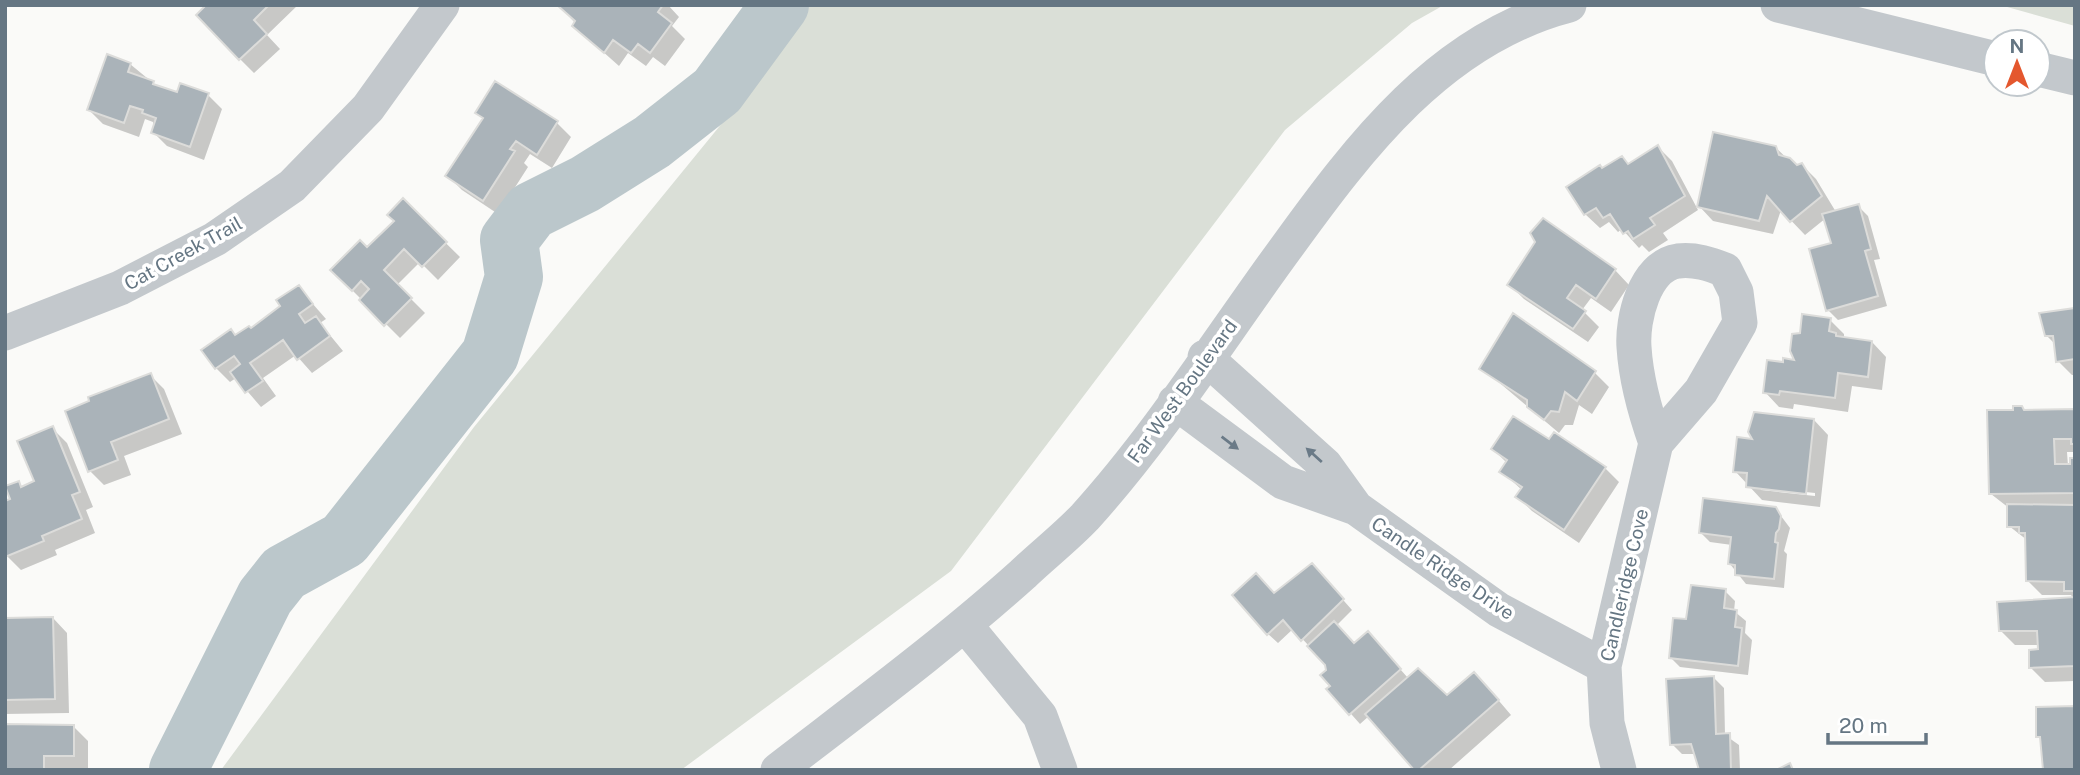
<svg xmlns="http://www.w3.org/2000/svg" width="2080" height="775" font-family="'Public Sans',sans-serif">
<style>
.green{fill:#dadfd7}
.shadow{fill:#0003;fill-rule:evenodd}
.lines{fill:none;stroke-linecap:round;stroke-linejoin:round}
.river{stroke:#bbc7cb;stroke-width:58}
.building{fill:#aab3b9;stroke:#dcdcda;stroke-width:2}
.minor{stroke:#c3c8cc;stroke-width:35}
.oneway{fill:#6a7a87}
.labels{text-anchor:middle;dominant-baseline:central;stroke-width:7;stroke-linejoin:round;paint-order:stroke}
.street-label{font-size:19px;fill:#657683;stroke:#fff}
</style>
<rect width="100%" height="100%" fill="#fafaf8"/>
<path class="green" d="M782 5H1444L1412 23 1285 130 951 571 681 770H221L474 427 745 95Z
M2000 5H2075V26Z"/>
<path class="shadow" d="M225 5H298L267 35 280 49 254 73 240 59Z
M559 5H668L679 17 672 26 685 39 665 66 653 57 646 66 628 53 619 66 574 26 576 24Z
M130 64 158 87 178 94 208 95 222 109 204 160 167 146 153 132V122L145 119 139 137 103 124 89 110Z
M496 84 557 123 571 137 552 168 530 154 524 163 528 167 498 214 462 190 448 176 484 119Z
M1658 147 1672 161 1698 210 1663 233 1668 240 1649 252 1642 245 1639 248 1622 229 1618 232 1609 222 1600 228 1585 214 1602 170 1629 165Z
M1775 147 1797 168 1802 165 1816 179 1836 212 1858 206 1868 216 1880 259 1874 260 1887 306 1838 320 1828 310 1833 244 1826 218 1805 235 1781 210 1773 234 1713 221 1699 206Z
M403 201 460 257 438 280 420 262 397 285 425 313 400 338 332 270 367 250 396 221Z
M1541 220 1615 270 1629 285 1611 312 1591 298 1582 310 1599 327 1588 342 1524 299 1510 285 1537 242 1532 233Z
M298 287 326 319 320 323 343 351 312 373 296 355 263 378 276 396 261 407 236 378 230 382 216 368 236 337 251 330 282 306Z
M2075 310V375H2072L2058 361 2056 345 2046 335Z
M1830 320 1844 334V339L1872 342 1886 357 1882 390 1852 386 1848 412 1794 404 1793 409 1779 407 1765 392 1784 364 1797 362 1802 334Z
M1482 368 1595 373 1609 387 1592 414 1579 405 1573 425H1565L1559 433Z
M150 375 164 389 182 434 124 456 131 475 104 485 90 471Z
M2075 411V452H2067L2068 466H2072L2075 459V681L2045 682 2031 668 2040 651V645H2015L2000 630 2074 599 2071 595H2042L2027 580V540L2009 526V508L1991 494 2025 412Z
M1814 420 1828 435 1820 507 1762 500 1735 471 1756 441ZM1761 487 1815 493V496L1761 490Z
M52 428 67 443 93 507 86 510 95 533 55 550 57 555 21 570 7 556 12 500 18 483 23 488 36 482Z
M1549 442 1605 468 1619 482 1579 543 1532 511 1518 497 1522 490 1501 471 1507 463 1493 449Z
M1775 508 1790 528 1784 551 1787 554 1784 588 1746 584 1730 564 1732 545 1710 542 1700 532Z
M1305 568 1321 575 1352 610 1336 626 1354 645 1377 643 1408 678 1447 697 1488 688 1511 715 1449 770H1416L1369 716 1360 724 1329 689 1332 686 1326 664 1293 629 1278 643 1268 634 1275 595Z
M1725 591 1735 601 1734 611 1746 621 1745 633 1752 640 1748 675 1680 667 1670 657 1688 621Z
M53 618 67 633 69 713 5 714V619Z
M1714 678 1724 688 1725 735 1739 745 1740 770H1701L1696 754H1682L1672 744Z
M74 727 88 741V769L5 770Z"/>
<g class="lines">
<path class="river" d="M178 770 265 597 284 573 344 540 490 355 514 277 509 240 531 211 585 184 652 142 717 91 780 5"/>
</g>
<path class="building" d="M206 5H269L254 20 267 34 239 60 196 15Z
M557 5H663L658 12 672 23 650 53 638 44 631 53 613 40 604 53 572 26 575 21Z
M107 54 131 63 128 72 154 81 153 84 177 92 180 83 209 93 190 147 151 133 156 118 142 113 143 110 130 106 124 123 87 110Z
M495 81 558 121 537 155 516 141 510 149 515 151 483 201 445 176 483 118 475 113Z
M1713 132 1776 146 1779 155 1790 158 1797 165 1802 163 1822 196 1790 222 1767 196 1759 221 1697 207Z
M1658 145 1685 196 1650 218 1655 225 1633 239 1628 231 1623 234 1610 214 1603 218 1596 208 1584 215 1566 187 1600 165 1602 168 1622 156 1628 164Z
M403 198 447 242 422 267 404 249 384 270 412 298 384 326 359 300 369 289 361 281 352 291 330 270 360 240 367 247 394 221 387 215Z
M1859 204 1871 249 1865 251 1878 296 1826 311 1809 249 1831 243 1822 214Z
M1543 218 1616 269 1596 299 1576 285 1567 298 1586 311 1573 329 1507 285 1535 242 1530 233Z
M299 285 313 304 299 314 305 323 316 316 330 336 297 360 283 340 250 363 263 381 245 393 230 372 240 364 234 356 215 369 201 350 231 329 235 335 249 326 251 328 280 306 276 300Z
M2075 308V359L2056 362 2053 336H2045L2039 313Z
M1513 313 1596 371 1577 401 1565 392 1559 412 1551 411 1544 420 1527 407V400L1479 369Z
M1802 314 1831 318 1829 331 1836 333V336L1872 341 1868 377 1838 373 1835 398 1780 391 1779 395 1763 393 1767 360 1783 362V358L1794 360 1790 351 1792 334 1800 333Z
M151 373 169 419 111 442 118 460 88 472 65 411 89 401 88 397Z
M2013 406H2022L2024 410 2075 409V444H2071V439H2054L2055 464H2070V458H2075V493L1989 494 1987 410H2013Z
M1754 412 1814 419 1806 494 1746 487 1747 473 1733 472 1737 437 1752 439 1748 432Z
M1513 416 1549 439 1554 432 1606 467 1564 530 1515 497 1522 487 1499 472 1507 460 1491 449Z
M53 426 80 492 72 495 82 519 42 536 44 541 5 557V501L10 499 5 486 19 481 21 487 34 481 17 441Z
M1703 498 1776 507 1781 516 1779 529 1776 533 1775 542 1778 543 1774 579 1735 575V565L1728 564 1731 537 1699 533Z
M2007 504 2075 505V591H2064V582L2026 581 2025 533H2019V527H2007Z
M1312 563 1344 599 1301 641 1283 620 1267 635 1232 595 1256 573 1274 593Z
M1691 585 1726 589 1724 608 1737 610 1735 627 1742 628 1738 666 1669 658 1673 618 1686 619Z
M2075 597V666L2029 668V650L2038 649 2037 631H1999L1997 602Z
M53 617 55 699 5 700V618Z
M1334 621 1354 643 1368 631 1401 669 1349 715 1326 689 1330 686 1320 675 1326 670 1325 665 1307 646Z
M1418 668 1447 695 1474 672 1499 700 1419 770H1414L1365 714Z
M1714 676 1716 734 1730 733 1731 770H1699L1691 744 1670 745 1666 679Z
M2075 706V770H2043L2040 737H2036V707Z
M5 724 74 725V756H44V770H5Z
M1790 763 1793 770H1776Z"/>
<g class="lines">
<path class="minor" d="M1778 5 1996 59
M2038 69 2075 78
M5 333 120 288 215 239 292 186 368 108 442 5
M1205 357 1325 465 1356 508
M1175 402 1283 482 1356 508 1499 610 1604 666
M966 626 1040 716 1060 770
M778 770C861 706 945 644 1023 574 1043 555 1066 537 1085 517 1160 434 1220 338 1286 248 1359 147 1441 38 1569 5
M1619 770 1607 723 1604 666 1656 443 1701 391 1740 323 1736 292 1725 270C1710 264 1695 259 1678 261 1644 266 1632 320 1634 347 1636 380 1645 412 1656 443"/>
</g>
<defs><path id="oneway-solid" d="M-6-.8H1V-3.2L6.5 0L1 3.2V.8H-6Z" transform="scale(1.75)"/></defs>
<g class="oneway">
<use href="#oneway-solid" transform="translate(1230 443) rotate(37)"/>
<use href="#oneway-solid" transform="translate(1314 455) rotate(-138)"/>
</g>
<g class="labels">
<g class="street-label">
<text transform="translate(183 253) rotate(-29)">Cat Creek Trail</text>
<text transform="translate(1182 391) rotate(-54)">Far West Boulevard</text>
<text transform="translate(1443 568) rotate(34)">Candle Ridge Drive</text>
<text transform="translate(1624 585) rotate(-77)">Candleridge Cove</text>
</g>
</g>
<rect width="2080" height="775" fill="none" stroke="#657683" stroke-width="14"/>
<g transform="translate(2017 63)"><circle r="33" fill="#ffffff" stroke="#c1c8cd" stroke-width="2"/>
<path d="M0-5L12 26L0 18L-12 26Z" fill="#e4572e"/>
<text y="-10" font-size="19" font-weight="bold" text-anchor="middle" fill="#657683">N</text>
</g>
<path d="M1828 733v10h98v-10" fill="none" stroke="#657683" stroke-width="3.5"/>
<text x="1839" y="733" font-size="21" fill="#657683" stroke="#ffffff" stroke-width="5" paint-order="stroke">20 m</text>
</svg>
